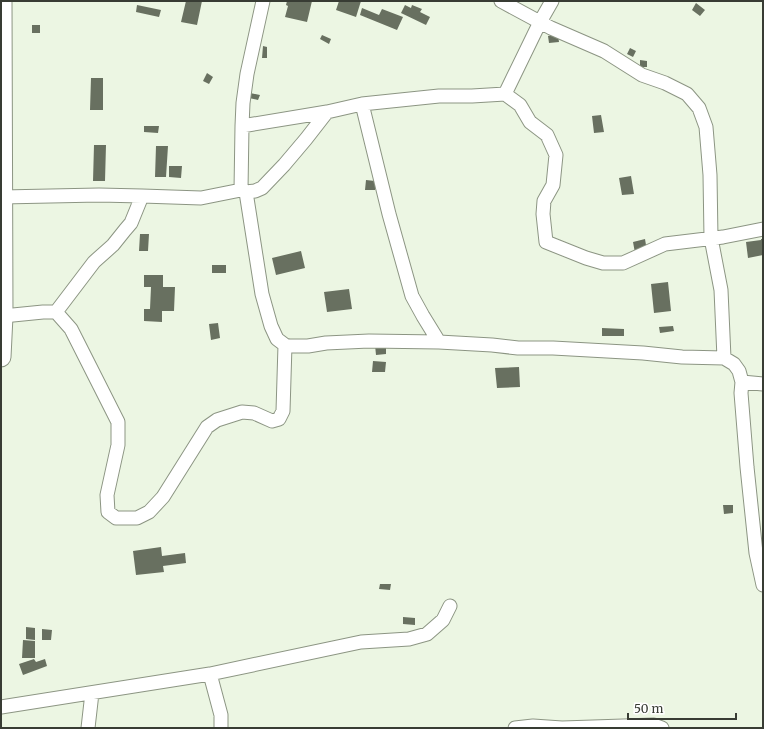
<svg xmlns="http://www.w3.org/2000/svg" width="764" height="729" font-family="Merriweather,serif">
<style>
.building{fill:#687060}
.lines{fill:none;stroke-linecap:round;stroke-linejoin:round}
.street-casing{stroke:#8c9583;stroke-width:15}
.secondary-casing{stroke:#8c9583;stroke-width:21}
.street{stroke:#fff;stroke-width:13}
.secondary{stroke:#fff;stroke-width:19}
</style>
<rect width="100%" height="100%" fill="#ecf6e3"/>
<path class="building" d="M186 1H202L197 25 181 22Z
M287 1H312L307 22 285 17 288 6 286 5Z
M339 1H361L356 17 336 10Z
M696 3 705 10 700 16 692 10Z
M137 5 161 10 159 17 136 12Z
M405 5 411 8 412 5 422 9 420 12 430 17 426 25 401 13Z
M362 8 379 15 382 9 403 17 397 30 360 15Z
M32 25H40V33H32Z
M322 35 331 39 329 44 320 39Z
M558 35 559 42 549 43 548 36Z
M263 46 267 47V58H262Z
M630 48 636 51 633 57 627 54Z
M640 60 647 61V67H640Z
M207 73 213 77 209 84 203 81Z
M91 78H103V110H90Z
M250 93 260 95 258 100 249 98Z
M601 115 604 132 594 133 592 116Z
M144 126H159L158 133 144 132Z
M94 145H106L105 181H93Z
M156 146H168L166 177H155Z
M169 166H182L181 178 169 177Z
M631 176 634 194 622 195 619 178Z
M366 180 375 181V190H365Z
M140 234H149L148 251H139Z
M645 239 647 251 635 253 633 242Z
M761 239H763V255L748 258 746 242 761 240Z
M301 251 305 268 276 275 272 258Z
M212 265H226V273H212Z
M144 275H163V287H175L174 311H162V322L144 321V309H150L151 287H144Z
M668 282 671 311 654 313 651 284Z
M349 289 352 309 327 312 324 292Z
M218 323 220 338 211 340 209 324Z
M673 326 674 331 660 333 659 327Z
M602 328 624 329V336H602Z
M386 344V354L376 355 375 345Z
M373 361 386 362 385 372H372Z
M519 367 520 387 497 388 495 368Z
M723 505H733V513L724 514Z
M161 547 162 556 185 553 186 563 163 566 164 572 136 575 133 551Z
M380 584H391L390 590 379 589Z
M403 617 415 618V625L403 624Z
M26 627 35 628V640L26 639Z
M42 629 52 630 51 640H42Z
M23 640 35 641V658H22Z
M34 659 36 662 45 659 47 666 23 675 19 664Z"/>
<g class="lines">
<g class="street-casing">
<path id="street" d="M501 1 551 28 604 51 642 75 665 83 687 94 699 108 706 127 710 175 711 238 721 290 724 358
M505 94 540 22 552 1
M362 104 389 214 412 296 423 316 439 342 492 345 518 348H553L643 353 682 357 724 358 734 364 739 371 742 382 741 393 747 467 756 553 763 585
M242 126 327 112
M241 190 242 126 243 103 247 74 263 1
M246 192 262 294 271 326 277 339 285 345 290 346H308L326 343 369 341 439 342
M2 197 99 195 142 196 201 198 241 190 246 192 255 191 262 188 284 165 306 139 327 112 362 104 439 96H472L505 94 520 105 530 122 547 135 556 155 553 185 544 201 543 214 546 242 586 258 603 263H623L665 244 723 237 763 229
M56 312 94 262 113 245 125 230 131 223 142 196
M3 316 43 312H56L71 329 118 422V445L107 495 108 512 116 518H137L149 512 163 497 207 427 217 420 242 412 254 413 272 421 279 419 283 411 285 345
M742 382 763 384
M210 674 221 715V728
M1 707 210 674 361 642 409 639 427 634 443 620 450 606
M88 728 92 693
M515 728 533 726 562 728 654 725 662 728"/>
</g>
<g class="secondary-casing">
<path id="secondary" d="M1 357 3 316 2 1"/>
</g>
<use href="#street" class="street"/>
<use href="#secondary" class="secondary"/>
</g>
<rect width="764" height="729" fill="none" stroke="#383c34" stroke-width="4"/>
<path d="M628 713v6h108v-6" fill="none" stroke="#383c34" stroke-width="2"/>
<text x="634" y="713" font-size="12" fill="#383c34" stroke="#ffffff" stroke-width="3" paint-order="stroke">50 m</text>
</svg>
